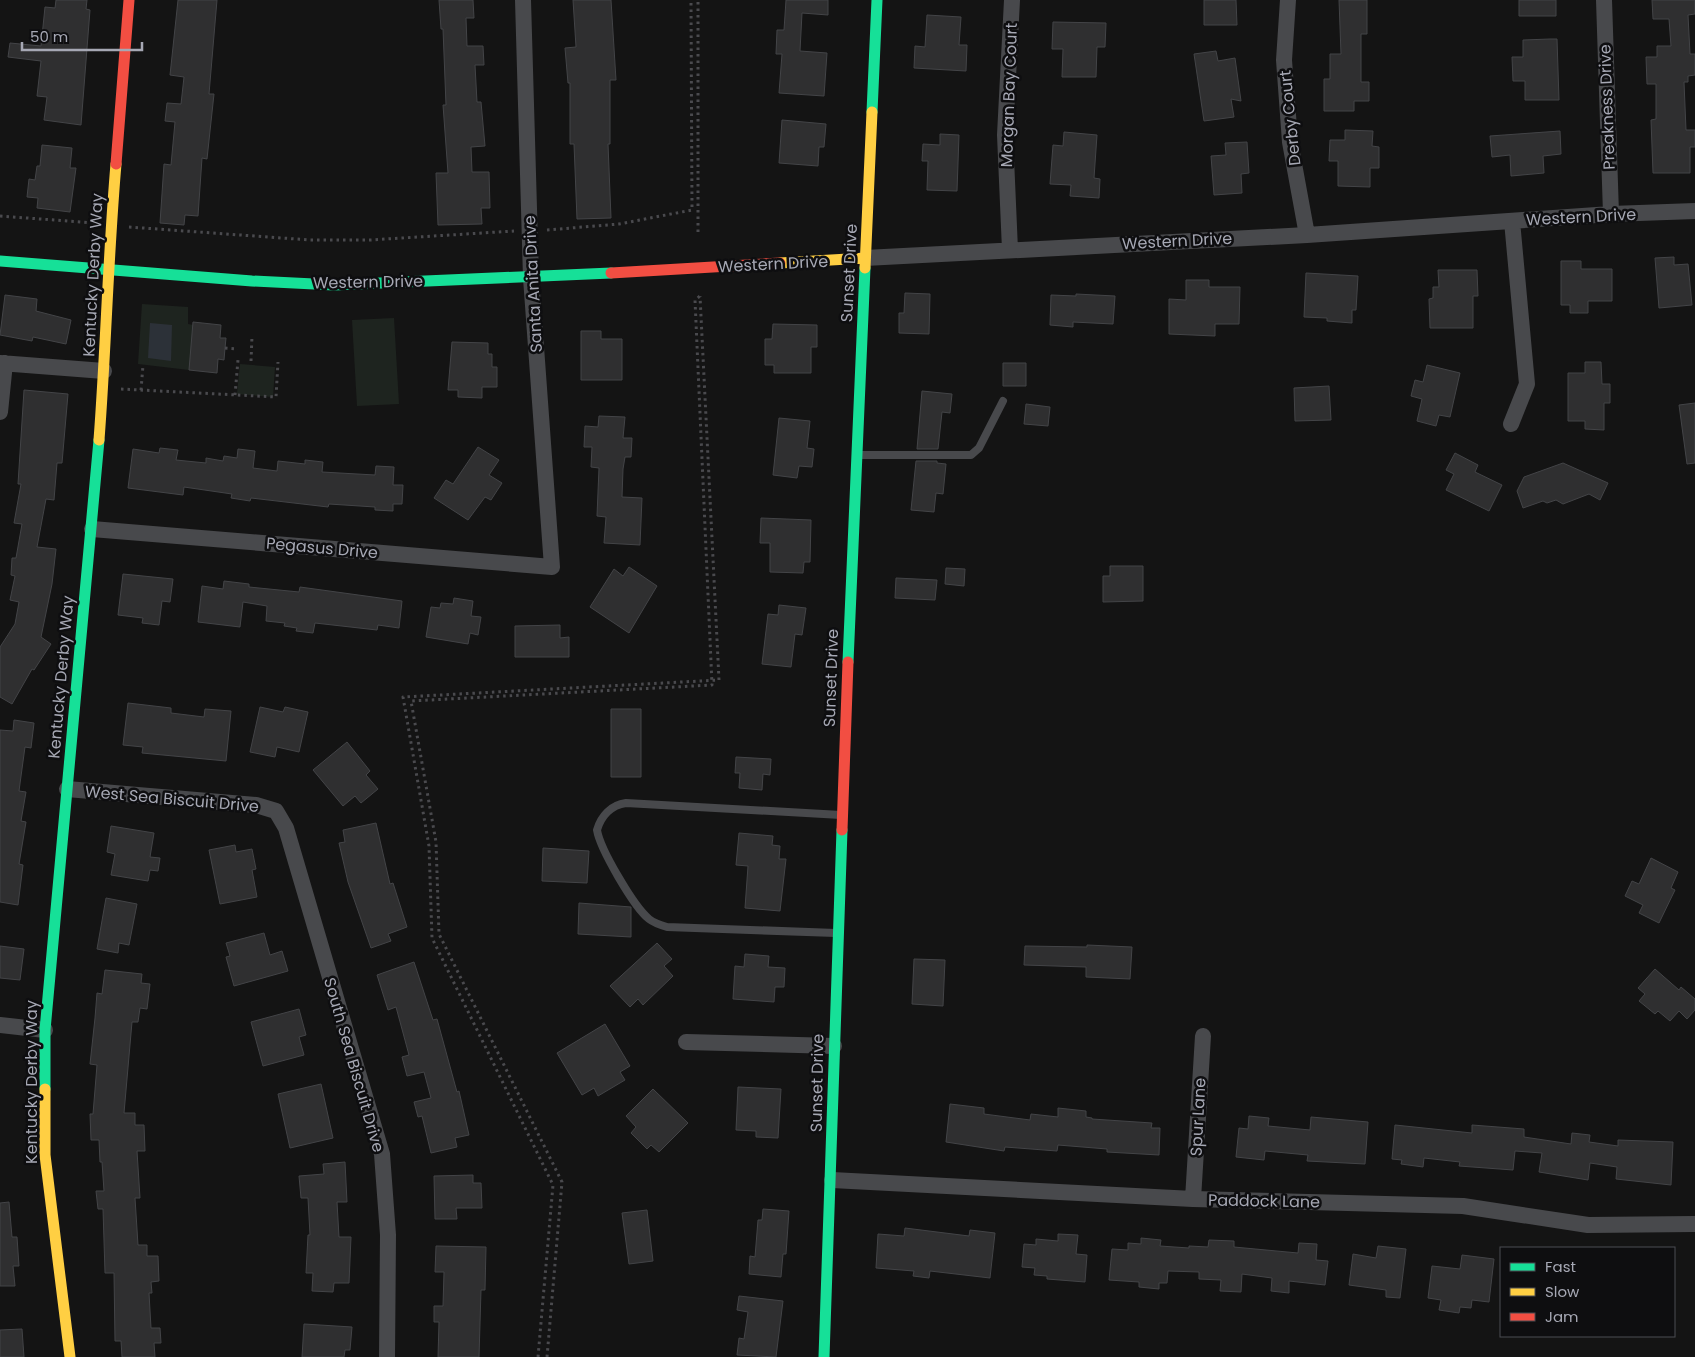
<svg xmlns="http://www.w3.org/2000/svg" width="1695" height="1357" font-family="Poppins,sans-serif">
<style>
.green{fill:#1e241f}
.water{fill:#2c3138}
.building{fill:#2f2f30;stroke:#434447}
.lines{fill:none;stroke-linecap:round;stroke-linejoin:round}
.path{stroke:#4a4a4e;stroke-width:3;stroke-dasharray:2.5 4;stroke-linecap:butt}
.lane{stroke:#48494c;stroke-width:8}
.street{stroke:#48494c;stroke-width:16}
.fast{stroke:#16e098;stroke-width:11}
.slow{stroke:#ffcf43;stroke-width:11}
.jam{stroke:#f24e42;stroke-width:11}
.labels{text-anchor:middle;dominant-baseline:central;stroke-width:5;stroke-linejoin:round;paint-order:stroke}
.street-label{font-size:16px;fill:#a6a8b4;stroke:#0e0e10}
</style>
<rect width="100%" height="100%" fill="#141414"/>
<path class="green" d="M142 304 188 307V324L193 325 189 370 138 364Z
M394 318 399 404 357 406 352 320Z
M240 364 275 367 273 397 237 394Z"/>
<path class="water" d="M150 323 172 325 171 361 148 358Z"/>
<path class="building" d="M56 0H87L86 9 90 10 81 125 44 120 47 97 37 96 41 61 8 57 10 43 41 46 45 7 55 8Z
M178 0H217L209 94H214L207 159 202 158 198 216 185 215 184 225 160 223 164 164 171 165 175 122 165 121 167 103 181 104 184 77 170 75Z
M439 0H473L474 18H466L467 46H483L484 65H475L477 102H481L485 146 471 147 472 172H489L490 208H481L482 224 438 225 436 173H448L443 105H446L443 29H441Z
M573 0H611L616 80H610V144H608L611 218 577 219 574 144H570V83H568L565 48 576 47Z
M786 0H828V15L802 13 800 51 827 53 824 96 779 93 782 54H776L777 30H784Z
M1204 0H1236L1237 25H1204Z
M1339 0H1367V34H1361V82H1369V101H1354V111H1324V79H1330V54H1341Z
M1519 0H1556V16H1519Z
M1652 0H1695V14L1688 15 1690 54H1695V75L1688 76V82H1684L1686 130H1695V147H1690V173H1653L1651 120 1656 119V84H1647L1646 57H1657V46H1671L1669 19H1653Z
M927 15 961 17 959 45H967L966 71 914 68 915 46 925 47Z
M1053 22 1106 23 1105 47H1097L1096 77H1062L1063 49H1052Z
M1550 39H1557L1559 100H1525V81H1513L1512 57H1523V40Z
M1216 51 1218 61 1235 58 1241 101 1231 99 1234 117 1204 121 1194 54Z
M782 120 826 124 824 147H819L818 166 779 163Z
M1345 130 1373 131 1372 146 1379 147V168H1370V187L1338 186V161H1329L1330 140H1345Z
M1560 131 1561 154 1543 156 1544 173 1511 176 1510 155 1492 157 1490 136Z
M1064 132 1097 135 1094 178 1100 179 1099 198 1070 196 1071 185 1050 184 1053 145 1063 146Z
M940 134 959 135 957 191 927 190 928 161H922L923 144 940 145Z
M1247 142 1249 173 1241 174 1242 193 1214 195 1211 156 1226 155 1225 143Z
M42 145 72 148 70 168H76L70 212 37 208 38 198 27 197 29 179 35 180 37 166H40Z
M1674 257V265L1688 264 1692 305 1659 308 1655 258Z
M1561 261H1581V269H1612V301H1588V313H1570V305H1561Z
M1438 270H1477L1478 296H1473V328H1430L1429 299 1433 298V287H1439Z
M1306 273 1358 276 1356 310H1352V323L1327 321V318L1304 317Z
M1186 280H1209V287H1240L1239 324H1215V336L1169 334V299L1186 300Z
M905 293 930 294 929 334 899 333V313H904Z
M1076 294 1115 296 1113 324 1073 322V327L1050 325 1051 295 1076 296Z
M5 295 37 299 36 311 71 320 66 344 33 337 32 341 0 335Z
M193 322 221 325 220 338H226L225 348 224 360 218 359 217 373 189 370Z
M773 324 817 325V347H811V373H774V365H765V339H772Z
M581 331H601V339H622V380H581Z
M452 342 488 343V354H492V367H497V387H482V398L458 397V390H448Z
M1585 362H1601L1602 384H1610V403H1604V430L1585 429V421H1568V373H1585Z
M1003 363H1026V386H1003Z
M1427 365 1460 373 1450 417 1439 415 1436 426 1417 421 1422 399 1411 396 1415 380 1423 382Z
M1329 386 1331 420 1295 421 1294 388Z
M24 390 68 394 62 463H57L54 500 46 499 37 547 56 549 52 584 41 637 51 644 34 670 32 669 12 704 0 697V647L15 624 19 602 10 600 15 576 11 575 12 558H16L22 524 14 523 21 484H18Z
M922 391 952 394 950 413 942 412 938 449H917Z
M1695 403V463L1687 464 1679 405Z
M1026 404 1050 407 1048 426 1024 424Z
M599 416 625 417 623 438H632L631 457H625L623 469 622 497 642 498 640 545 604 543 606 517 597 516 599 468 591 467 592 447H584L585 426 598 427Z
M779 418 810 421 807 448 814 449 812 467 799 466 797 478 773 475Z
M478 447 499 460 489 475 502 483 491 500 485 497 468 520 434 498 446 480 453 484Z
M160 448 178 450 176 460 206 463V458L223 461 224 456 237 458 238 449 255 451 253 468 277 471 278 461 305 464V460L323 462 322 472 375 475 376 466 394 467 393 485H403L402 504H393V511L375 510V507L329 504 328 507 251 498 250 501 231 498 232 494 184 487 183 495 128 488 133 449 159 453Z
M1455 453 1478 465 1475 472 1502 485 1489 511 1446 490 1454 474 1446 470Z
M916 461H937V463L946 464 943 494 936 493 934 512 911 510Z
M1563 463 1608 483 1600 500 1589 494 1563 504 1556 500 1547 503 1543 501 1523 508 1517 491 1524 477Z
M761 518 811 520 810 562H804L803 573 770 572V543H760Z
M1110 566H1143V601L1103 602V576H1110Z
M629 567 657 586 629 633 590 607 614 569 623 576Z
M946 568 965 569 964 586 945 584Z
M123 574 173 579 170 602 162 601 159 625 142 623 143 618 118 615Z
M896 578 937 580 935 600 895 598Z
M224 581 249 584V587L299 592 300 587 402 601 399 628 378 625 377 630 315 623 313 633 296 631 297 628 284 626 285 623 266 621 267 606 243 602 240 627 198 622 202 586 223 589Z
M454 598 473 601 471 616 481 617 478 635 470 633 468 644 426 637 431 607 440 608 441 603 453 604Z
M779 605 806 608 802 635 795 634 791 667 762 664 768 614 778 615Z
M560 625V638L569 637V657H515V626Z
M128 703 171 708V713L204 717 205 709 231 711 226 761 142 753 143 747 123 745Z
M260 707 283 712 285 707 308 712 299 752 277 747 275 757 250 752Z
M611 709H641V777H611Z
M14 720 34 723 31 748 25 747 19 791 26 792 21 821 26 822 19 864 23 865 18 905 0 902V730L13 731Z
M347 742 370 771 366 775 378 789 361 803 355 796 343 806 313 770Z
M736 757 771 759 770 775 763 774 762 790 739 788 740 773H735Z
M376 823 390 884 393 883 407 927 388 934 391 941 371 948 348 882 339 843 345 842 343 830Z
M111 826 154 833 150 857 160 858 158 871 150 870 148 881 111 875 115 854 107 852Z
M739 833 773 836 772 845 780 846 779 859H786L780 911 745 908 748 866 736 865Z
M235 845 236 852 252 849 256 869 252 870 257 897 220 904 209 850Z
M543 848 589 851 587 883 542 881Z
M1651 858 1678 872 1671 888 1675 890 1659 923 1639 913 1643 905 1625 896 1632 881 1639 884Z
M106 898 137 904 129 945 119 943 118 953 97 949Z
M579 903 631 907V937L578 934Z
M264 933 270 955 282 951 288 971 234 986 226 957 230 956 226 943Z
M657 943 672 959 664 966 673 976 643 1005 638 999 630 1007 610 986Z
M1087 945 1132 947 1130 979 1086 977V967L1024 965 1025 946 1087 947Z
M0 946 24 949 20 980 0 978Z
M745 954 769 956 768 967 785 968 784 987H775L774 1002 733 999 735 966 744 967Z
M914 959 945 960 943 1006 912 1004Z
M414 962 433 1020 437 1019 457 1092 459 1091 469 1135 455 1138 457 1147 431 1153 422 1116 418 1117 414 1102 431 1098 424 1072 407 1076 402 1057 409 1055 396 1007 388 1010 377 975Z
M1655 969 1679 990 1681 987 1695 999V1010L1687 1019 1679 1011 1670 1021 1658 1011 1655 1014 1639 1001 1645 994 1638 988Z
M105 970 142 974 141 983 150 984 147 1009 140 1008 138 1022H132L124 1113H135V1125H144L145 1151H137L140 1198H135L138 1245H147V1256H158L159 1281 151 1282 152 1293H149L151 1328H160L161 1343H154L155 1357H122L121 1341H115L114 1273H105L103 1209H98L96 1191H104L102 1162H100L99 1140H91L90 1114H93L97 1065 90 1064 95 1018 97 993 102 994Z
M299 1009 306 1035 299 1037 304 1055 263 1066 251 1022Z
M605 1024 630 1066 620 1072 625 1080 598 1096 594 1088 582 1095 557 1053Z
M321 1084 333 1138 290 1148 278 1094Z
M738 1087 781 1089 778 1138 756 1137V1131L736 1130Z
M653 1089 688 1123 659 1152 651 1145 647 1149 631 1133 636 1127 626 1116Z
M950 1104 984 1108V1114L1030 1120 1031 1114 1058 1117V1108L1086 1111V1117L1092 1118V1119L1152 1123 1151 1128H1160L1159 1155 1107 1152V1149L1058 1145 1057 1151 1005 1147 1004 1151 946 1142Z
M1249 1116 1269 1118 1268 1126 1310 1130 1311 1117 1368 1122 1365 1164 1307 1161 1308 1155 1265 1151 1264 1160 1236 1157 1239 1128 1248 1129Z
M1395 1125 1472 1133V1125L1524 1129V1137L1571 1144 1572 1133 1590 1135 1589 1142 1618 1146V1140L1673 1142 1671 1185 1616 1179 1617 1167 1590 1163 1588 1180 1539 1172 1542 1153 1515 1151 1513 1170 1459 1166 1460 1162 1424 1158 1423 1167 1401 1164 1402 1160 1392 1159Z
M345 1162 347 1202H337L339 1237H351L349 1283H334L333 1292 312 1291 313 1273H306L308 1235H310L308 1198H301L299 1176 324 1174 323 1164Z
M473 1175V1183H481L482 1208H456L457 1219H435L434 1176Z
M9 1202 12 1237H17L19 1266H13L15 1286H0V1203Z
M763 1209 789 1211 786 1254H783L781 1277 749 1274 750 1256 755 1257 758 1220H762Z
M647 1210 653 1261 629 1264 622 1213Z
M905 1228 969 1236 970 1230 995 1233 990 1278 930 1271 929 1278 913 1276 914 1271 876 1268 878 1234 904 1236Z
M1058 1234 1078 1235 1076 1254 1087 1255 1085 1282 1047 1279V1276L1034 1275 1035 1268 1022 1267 1024 1244 1036 1245V1239L1058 1241Z
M1141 1238 1161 1240 1160 1246 1189 1248V1246L1208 1247 1209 1240 1234 1241V1247L1298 1253 1299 1243 1317 1244 1316 1260 1328 1261 1325 1285 1289 1281V1293L1271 1291 1272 1278 1242 1274 1241 1292 1220 1291 1221 1280 1199 1279V1272L1168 1271 1167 1283H1159V1289L1139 1287V1282L1109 1280 1112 1249 1128 1250V1243L1141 1244Z
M436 1246 486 1247 485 1290H481L479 1357H438L439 1322H434V1306H443L444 1272H435Z
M1378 1246 1406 1249 1400 1298 1386 1297V1290L1349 1285 1353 1254 1376 1258Z
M1462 1255 1494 1259 1489 1302 1472 1300 1471 1308 1460 1307 1459 1313 1439 1310 1441 1300 1428 1298 1432 1266 1460 1269Z
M739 1296 783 1301 776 1357 737 1355 739 1338 744 1339 748 1312 737 1310Z
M304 1324 352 1327 350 1350H345L344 1357H302Z
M22 1329 24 1357H0V1330Z"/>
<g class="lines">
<path class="path" d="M0 216 94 223
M129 227 310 240H370L514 231
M547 230 619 224 692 210 691 0
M698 232V0
M225 348 238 349
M251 361 252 336
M121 389 276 397 278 362
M141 390 143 365
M235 395 238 360
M538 1357 553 1185 432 938 429 846 403 697 719 680 700 296
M547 1357 562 1182 439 934 436 842 411 701 712 685 695 300 700 296"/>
<path class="lane" d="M859 455H971L979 448 1003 401
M836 933 667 927C660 925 654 923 649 919 634 907 600 849 597 830 601 816 611 805 626 803L841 815"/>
<path class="street" d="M1288 0 1284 60 1290 142 1307 235
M1604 0 1611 214
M1010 250 1005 135 1012 0
M865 258 1307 235 1611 214 1695 211
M0 363 104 371
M0 412 5 363
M1511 424 1527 384 1512 221
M92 529 552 567 531 278 523 0
M67 789 256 805 276 811 286 828 382 1154 388 1235 387 1357
M0 1025 45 1030
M686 1042 834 1046
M832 1180 1193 1199 1463 1206 1588 1225 1695 1224
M1193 1199 1203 1036"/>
<path class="fast" d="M872 112 877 0
M0 261 252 281 334 285 611 273
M848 662 865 268
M45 1089V1030L99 440
M824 1357 842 830"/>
<path class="slow" d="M780 263 865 258
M865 268 872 112
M99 440C106 348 108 256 116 164
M45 1089V1155L70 1357"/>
<path class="jam" d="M116 164 129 0
M611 273 780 263
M842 830 848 662"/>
</g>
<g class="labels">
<g class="street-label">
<text transform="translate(1009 95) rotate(-88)">Morgan Bay Court</text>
<text transform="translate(1607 107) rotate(-92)">Preakness Drive</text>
<text transform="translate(1290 118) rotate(-96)">Derby Court</text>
<text transform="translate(1581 217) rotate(-3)">Western Drive</text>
<text transform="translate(1177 241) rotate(-3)">Western Drive</text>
<text transform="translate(773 264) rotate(-3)">Western Drive</text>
<text transform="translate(849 273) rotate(-87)">Sunset Drive</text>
<text transform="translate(93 275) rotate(-87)">Kentucky Derby Way</text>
<text transform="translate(368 282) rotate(-1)">Western Drive</text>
<text transform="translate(533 284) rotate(-93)">Santa Anita Drive</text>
<text transform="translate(322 548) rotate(5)">Pegasus Drive</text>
<text transform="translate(61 677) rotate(-85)">Kentucky Derby Way</text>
<text transform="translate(831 678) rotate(-88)">Sunset Drive</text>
<text transform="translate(172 799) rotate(5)">West Sea Biscuit Drive</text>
<text transform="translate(354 1065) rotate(74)">South Sea Biscuit Drive</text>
<text transform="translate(31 1082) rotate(-90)">Kentucky Derby Way</text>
<text transform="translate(817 1083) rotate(-89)">Sunset Drive</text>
<text transform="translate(1198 1117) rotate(-87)">Spur Lane</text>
<text transform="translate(1264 1201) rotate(1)">Paddock Lane</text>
</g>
</g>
<rect x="1500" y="1247" width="175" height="90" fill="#0e0e10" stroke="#4b4c52"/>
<rect x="1510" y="1263" width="25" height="8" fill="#16e098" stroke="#4b4c52"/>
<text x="1545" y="1272" font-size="15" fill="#a6a8b4">Fast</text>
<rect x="1510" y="1288" width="25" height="8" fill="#ffcf43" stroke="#4b4c52"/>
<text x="1545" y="1297" font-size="15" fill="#a6a8b4">Slow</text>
<rect x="1510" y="1313" width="25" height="8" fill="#f24e42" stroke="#4b4c52"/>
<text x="1545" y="1322" font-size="15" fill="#a6a8b4">Jam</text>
<path d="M22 42v8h120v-8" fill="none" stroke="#a6a8b4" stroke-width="2.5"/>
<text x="30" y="42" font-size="15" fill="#a6a8b4" stroke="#0e0e10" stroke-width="4" paint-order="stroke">50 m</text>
</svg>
